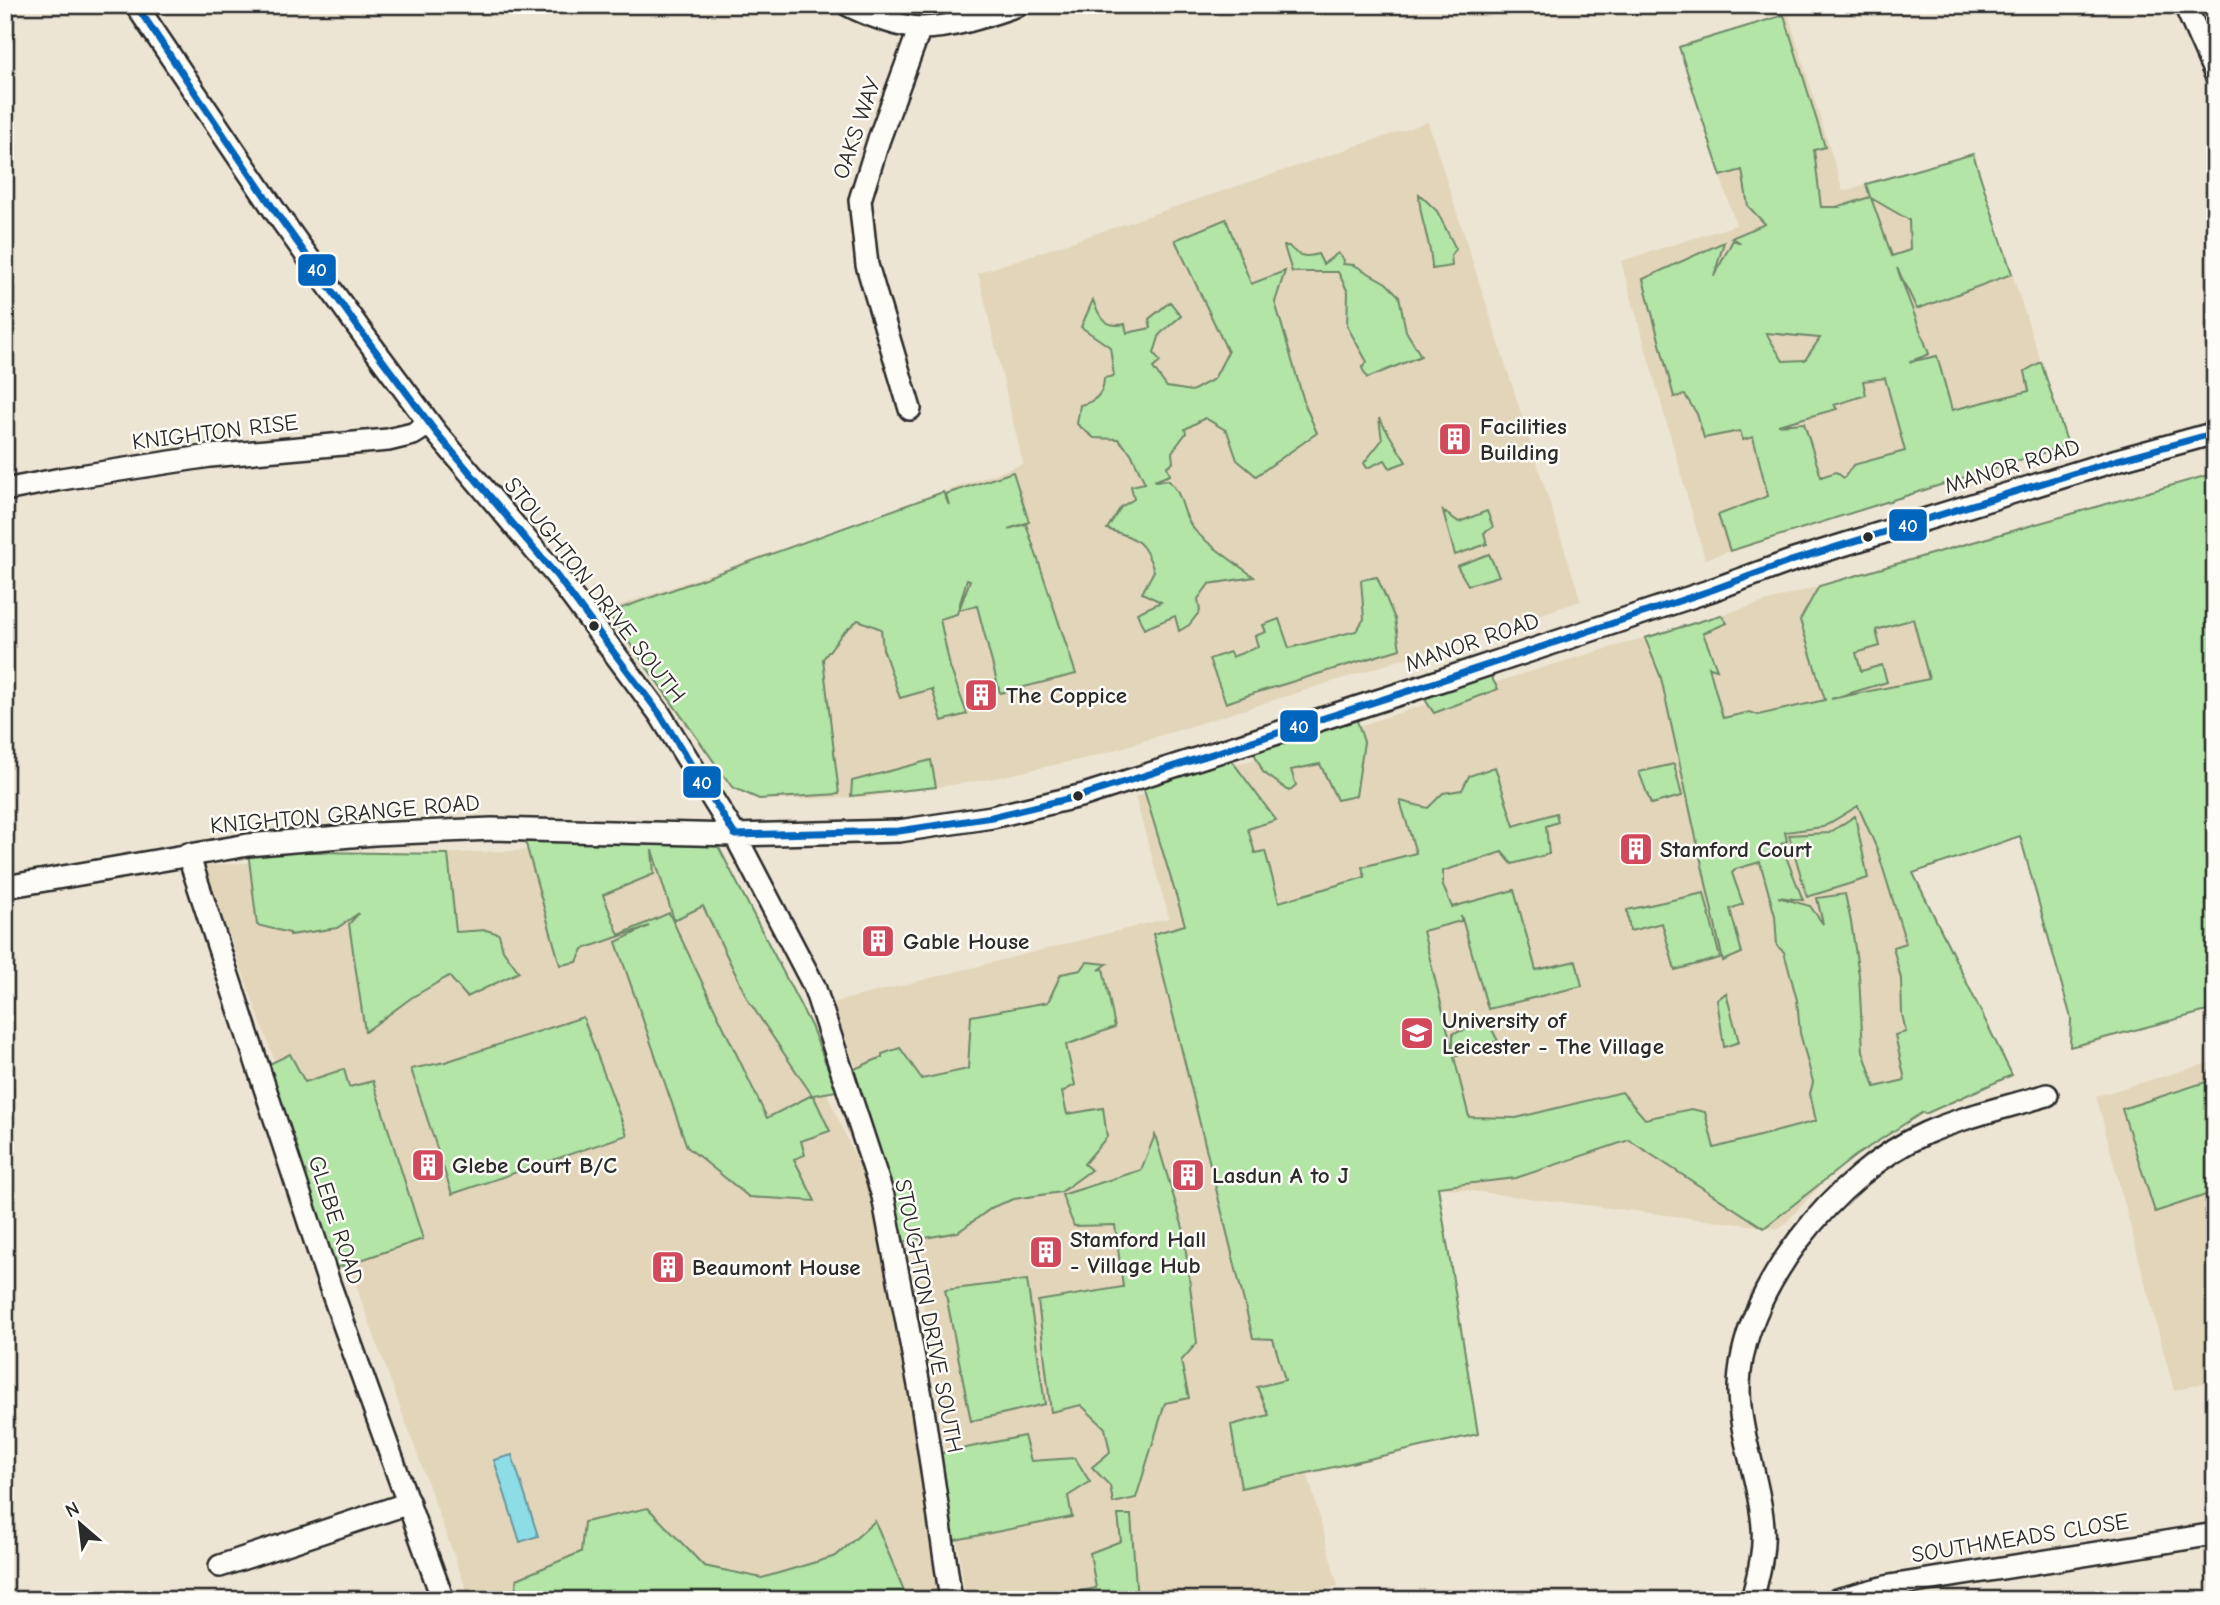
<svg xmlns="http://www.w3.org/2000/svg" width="2220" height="1605" font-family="'Comic Neue',sans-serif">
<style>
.built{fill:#e2d5ba}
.green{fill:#b2e5a6;stroke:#6e8868;stroke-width:2;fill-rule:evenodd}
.water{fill:#8ddde7;stroke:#66969c;stroke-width:2}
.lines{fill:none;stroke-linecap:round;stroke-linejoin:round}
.minor-casing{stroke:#2b2b2b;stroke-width:26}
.minor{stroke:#fdfcf7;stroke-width:21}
.bus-1-casing{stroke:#fdfcf7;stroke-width:12}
.bus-1{stroke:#0065bd;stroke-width:7}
.bus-dot{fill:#2b2b2b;stroke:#fdfcf7;stroke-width:2.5}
.labels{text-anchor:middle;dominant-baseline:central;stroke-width:5;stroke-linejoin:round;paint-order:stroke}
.street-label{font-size:23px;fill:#2b2b2b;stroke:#fdfcf7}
.poi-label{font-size:23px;font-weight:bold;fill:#2b2b2b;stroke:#fdfcf7;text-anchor:start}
.line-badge{stroke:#fdfcf7;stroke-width:2.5}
.badge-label{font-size:19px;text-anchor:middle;font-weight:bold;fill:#fff}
</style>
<rect width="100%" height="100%" fill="#ede5d3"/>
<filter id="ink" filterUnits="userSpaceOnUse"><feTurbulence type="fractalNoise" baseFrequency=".0143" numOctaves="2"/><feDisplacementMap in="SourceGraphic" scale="14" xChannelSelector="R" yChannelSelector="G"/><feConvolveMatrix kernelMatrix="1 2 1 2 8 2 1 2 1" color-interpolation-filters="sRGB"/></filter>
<g filter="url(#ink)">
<path class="built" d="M1788 14 1843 191 1973 154 2068 445 1705 559 1621 261 1736 225 1679 47Z
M1428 122 1581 601 1351 676 1092 757 985 780 867 797 775 800 753 798 732 787 685 716 607 610 1023 464 978 273Z
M2215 473V1008L2079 1047 2020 836 1913 873 2012 1075 1904 1123 1829 1176 1780 1229 1438 1187 1478 1434 1308 1475 1338 1586 1287 1600H966L924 1309 898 1178 832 1003 1169 918 1135 797 1525 673 1940 550Z
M716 842 876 1204 948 1600H470L204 866 267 861Z
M2215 1061V1380L2174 1391 2096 1096Z"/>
<path class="green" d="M1784 15 1825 147 1814 150 1821 207H1839L1870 197 1866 184 1973 154 2012 274 1917 309 1897 268 1929 354 1909 362 1937 356 1952 410 2029 391 2025 371 2041 362 2068 445 1730 551 1718 515 1768 496 1753 437 1743 440 1740 431 1704 438 1697 414 1685 395 1674 397 1643 279 1724 242 1714 276 1733 240 1741 243 1731 238 1765 224 1748 206 1742 170 1721 176 1679 47ZM1871 198 1909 220 1910 250 1892 256ZM1766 333 1819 338H1820L1805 360 1783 361ZM1885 378 1905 451 1853 465 1844 478 1836 472 1821 477 1804 423 1778 425 1837 409 1834 405 1866 395 1863 381Z
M1419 194 1437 211 1456 249 1451 255 1452 266 1432 269C1432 243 1419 220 1419 194Z
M1226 219 1251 284 1285 271 1275 302 1305 405 1317 433 1256 476 1237 460 1227 431 1205 418 1185 429 1186 433 1172 452 1173 463 1167 466 1170 475 1154 481 1168 480C1185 496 1180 511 1193 528 1202 541 1240 566 1254 577L1209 584 1198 599 1200 611 1189 625 1179 631 1175 616 1144 629 1137 613 1161 602 1142 593 1154 571C1144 540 1138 539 1107 529L1121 507 1134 499 1131 486 1145 483 1131 453 1118 439 1094 438 1077 424 1080 405C1095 402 1104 394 1104 378L1114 376 1110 347 1081 327 1093 300C1099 317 1106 329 1125 324L1127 333 1151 328 1149 319 1170 302 1181 316 1160 334 1154 353 1160 362 1153 368 1167 387 1192 391 1214 379 1228 352 1175 240Z
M1284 246H1289C1297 256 1305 258 1318 254L1323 264 1338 253 1344 260 1343 264 1354 265 1386 283 1399 296 1406 331 1421 356 1367 378 1362 368 1367 362 1347 326 1348 292 1338 272H1292Z
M1379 418 1406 462 1390 468 1385 460 1367 468 1364 463 1382 440Z
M1013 472 1029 522 1008 529 1026 524 1076 674 1000 693 977 606 959 610 970 580 967 579 957 614 940 619 950 667 967 714 942 721 932 689 900 698 883 649 881 629 858 620 842 634 823 659 839 794 759 799 732 787 608 613 943 492 949 505 946 494Z
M2215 473V1009L2070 1047 2071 1018 2020 836 1913 873 2012 1075 1925 1114 1923 1112 1855 1156 1764 1228 1629 1140 1516 1178 1438 1187 1478 1434 1241 1488 1231 1425 1269 1415 1257 1387 1285 1380 1273 1339 1253 1338 1153 934 1185 925 1140 777 1223 749 1276 820 1248 829 1255 853 1265 851 1279 902 1365 877 1362 867 1416 853 1400 801 1428 808 1443 793 1462 790 1469 776 1495 767 1514 826 1556 813 1558 822 1546 826 1549 854 1512 864 1502 852 1443 871V886L1452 907 1514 890 1536 970 1576 961 1582 986 1488 1009 1461 915V921L1423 931 1453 1052V1033L1489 1024 1498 1041 1454 1057 1469 1117 1516 1118 1622 1092 1645 1119 1691 1109 1705 1112 1714 1148 1816 1121 1810 1094 1813 1082 1800 1033 1797 1000 1784 952 1777 946 1775 916 1760 862 1736 869 1732 873 1743 904 1730 909 1742 953 1723 961 1661 678 1645 638 1721 615 1727 623 1703 633 1717 669 1709 667 1723 718 1750 712 1758 715 1825 700 1800 620 1819 586ZM1913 619 1929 679 1831 699 1887 682 1882 665 1861 671 1856 653 1880 646 1876 630ZM1858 806 1877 849 1906 943 1893 947 1901 979 1902 1014 1906 1032 1895 1035 1905 1080 1875 1087 1863 1051 1859 975 1851 922 1845 894 1817 898 1823 924 1810 906 1778 897 1803 900 1781 844 1787 841 1785 832 1823 827Z
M1443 511 1459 522 1487 511 1493 527 1484 533 1487 544 1455 555Z
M1489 554 1499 576 1468 585 1457 566Z
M1377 577 1395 619 1400 649 1255 693 1226 703 1209 659 1230 652 1232 657 1258 647 1255 636 1266 632 1263 625 1279 619 1289 648 1356 631 1364 619 1361 580Z
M1486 668 1498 689 1434 713 1418 689Z
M1353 708 1364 742 1356 796 1337 800 1320 764 1291 770 1296 785 1289 791 1263 772 1250 744Z
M931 760 936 787 851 796 852 781Z
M1674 764 1682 796 1651 804 1639 772Z
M1855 816 1868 878 1807 897 1789 835 1829 833Z
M522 830 650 845 716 842 811 1026 837 1091 813 1095 830 1131 801 1141 805 1155 794 1159 815 1201 749 1197 687 1147 616 942 649 926 583 949 577 962 560 965ZM652 850 674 920 703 906 748 1000 812 1095 767 1118 669 913 619 935 603 895 654 874Z
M248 851 448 854 456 932 486 930 499 934 503 950 519 972 467 997 449 976 411 998 365 1032 349 924 359 913 337 928 290 935V933L257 925Z
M1704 893 1720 958 1675 970 1662 923 1630 931 1627 910Z
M1087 962 1107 964 1099 970 1103 968 1115 1027 1066 1045 1075 1085 1062 1092 1067 1114 1103 1108 1107 1137 1084 1164 1091 1170 1061 1192 1014 1199 993 1207 958 1232 892 1244 843 1074 882 1057V1054L900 1048 922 1079 968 1069 971 1016 1048 1002 1061 974 1081 970Z
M1726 993 1739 1042 1724 1047 1717 1000Z
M583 1017 627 1135 452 1194 411 1069 445 1062Z
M290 1054 305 1082 344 1069 349 1087 373 1081 423 1239 325 1272 259 1069Z
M2215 1079V1192L2155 1212 2122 1109Z
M1155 1135 1183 1228 1197 1343 1181 1361 1189 1398 1165 1403 1136 1498 1113 1503 1110 1486 1092 1467 1110 1452 1105 1428 1081 1405 1051 1412 1038 1301 1123 1287 1115 1225 1074 1226 1062 1195 1141 1170Z
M1027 1280 1045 1404 971 1421 945 1290Z
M1024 1436 1031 1461 1075 1458 1090 1482 1068 1496 1072 1517 945 1542 932 1455Z
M648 1508 704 1566 762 1578 836 1556 875 1521 908 1600H514L517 1579 581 1552 584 1522Z
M1118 1515H1131L1137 1600H1037L1096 1588 1090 1553 1121 1541Z"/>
<path class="water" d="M512 1455 538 1536 520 1542 494 1460Z"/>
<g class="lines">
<g class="minor-casing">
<path id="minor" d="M136 5 277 214 360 330 435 431 556 575 659 713 735 835 814 986 883 1196 921 1396 951 1600
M848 5C865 14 902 28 921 28 953 28 989 15 1018 5
M2185 5 2215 73
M910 409 867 265 860 200 879 139 920 28
M5 490 61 479 210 456 388 440 413 434 429 424
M188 854 330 1286 443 1600
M5 887 248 845 374 834 492 829 735 835 899 831 992 817 1084 795 1418 688 1709 591 1791 561 2117 460 2215 433
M220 1566 409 1503
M1752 1600C1758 1576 1765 1551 1763 1527 1760 1481 1740 1438 1739 1391 1738 1292 1838 1172 1926 1133 1965 1116 2007 1107 2047 1095
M1836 1600 1890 1586 2215 1534"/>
</g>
<use href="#minor" class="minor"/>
<g class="bus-1-casing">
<path id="bus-1" d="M136 5 277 214 360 330 435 431 556 575 659 713 735 835 899 831 992 817 1084 795 1418 688 1709 591 1791 561 2117 460 2215 433"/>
</g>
<use href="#bus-1" class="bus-1"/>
</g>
</g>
<defs>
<g id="building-square" transform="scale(1.75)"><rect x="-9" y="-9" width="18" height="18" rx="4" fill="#d1495b" stroke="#fdfcf7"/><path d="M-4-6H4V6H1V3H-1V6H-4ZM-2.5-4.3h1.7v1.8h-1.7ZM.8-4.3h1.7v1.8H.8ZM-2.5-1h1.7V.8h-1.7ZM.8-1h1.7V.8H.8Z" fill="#fff"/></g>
<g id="university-square" transform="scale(1.75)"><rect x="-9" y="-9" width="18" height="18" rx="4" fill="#d1495b" stroke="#fdfcf7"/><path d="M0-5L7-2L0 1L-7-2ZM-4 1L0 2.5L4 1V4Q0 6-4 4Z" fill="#fff"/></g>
</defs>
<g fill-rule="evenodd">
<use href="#building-square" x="1455" y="439"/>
<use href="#building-square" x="981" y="695"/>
<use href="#building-square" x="1636" y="849"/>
<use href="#building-square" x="878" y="941"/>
<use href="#university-square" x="1417" y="1033"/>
<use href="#building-square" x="428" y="1165"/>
<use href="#building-square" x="1188" y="1175"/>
<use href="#building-square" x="1046" y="1252"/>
<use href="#building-square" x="668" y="1267"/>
</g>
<g class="bus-dot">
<circle cx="1868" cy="537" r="6"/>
<circle cx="594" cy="626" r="6"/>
<circle cx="1078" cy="796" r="6"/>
</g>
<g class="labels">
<g class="street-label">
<text transform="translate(857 128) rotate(-71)">OAKS WAY</text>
<text transform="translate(215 432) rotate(-7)">KNIGHTON RISE</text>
<text transform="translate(2012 466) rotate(-17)">MANOR ROAD</text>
<text transform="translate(595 590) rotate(52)">STOUGHTON DRIVE SOUTH</text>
<text transform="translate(1472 642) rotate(-19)">MANOR ROAD</text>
<text transform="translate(345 814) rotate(-5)">KNIGHTON GRANGE ROAD</text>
<text transform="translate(336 1220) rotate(72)">GLEBE ROAD</text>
<text transform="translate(929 1316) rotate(79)">STOUGHTON DRIVE SOUTH</text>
<text transform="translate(2020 1538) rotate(-9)">SOUTHMEADS CLOSE</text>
</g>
<g class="poi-label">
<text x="1480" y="426">Facilities<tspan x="1480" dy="26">Building</tspan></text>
<text x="1006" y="695">The Coppice</text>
<text x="1660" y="849">Stamford Court</text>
<text x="903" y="941">Gable House</text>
<text x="1442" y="1020">University of<tspan x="1442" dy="26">Leicester - The Village</tspan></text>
<text x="452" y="1165">Glebe Court B/C</text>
<text x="1212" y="1175">Lasdun A to J</text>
<text x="1070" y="1239">Stamford Hall<tspan x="1070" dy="26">- Village Hub</tspan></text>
<text x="692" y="1267">Beaumont House</text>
</g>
</g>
<g class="line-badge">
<rect x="297" y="253" width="40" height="34" rx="7" fill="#0065bd"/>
<rect x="1888" y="508" width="40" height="34" rx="7" fill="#0065bd"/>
<rect x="1279" y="709" width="40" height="34" rx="7" fill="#0065bd"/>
<rect x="682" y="765" width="40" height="34" rx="7" fill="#0065bd"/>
</g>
<g class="badge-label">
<text x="317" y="276">40</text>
<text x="1908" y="532">40</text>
<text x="1299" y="733">40</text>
<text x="702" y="789">40</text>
</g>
<rect width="2220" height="1605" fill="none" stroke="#fdfcf7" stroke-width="28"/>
<rect x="14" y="14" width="2192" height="1577" fill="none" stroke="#2b2b2b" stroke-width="2.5" filter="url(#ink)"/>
<g transform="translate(80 1524) rotate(332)" stroke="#fdfcf7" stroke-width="5" paint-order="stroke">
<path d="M0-5L12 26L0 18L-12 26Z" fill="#2b2b2b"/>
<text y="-10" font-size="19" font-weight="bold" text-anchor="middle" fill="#2b2b2b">N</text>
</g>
</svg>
